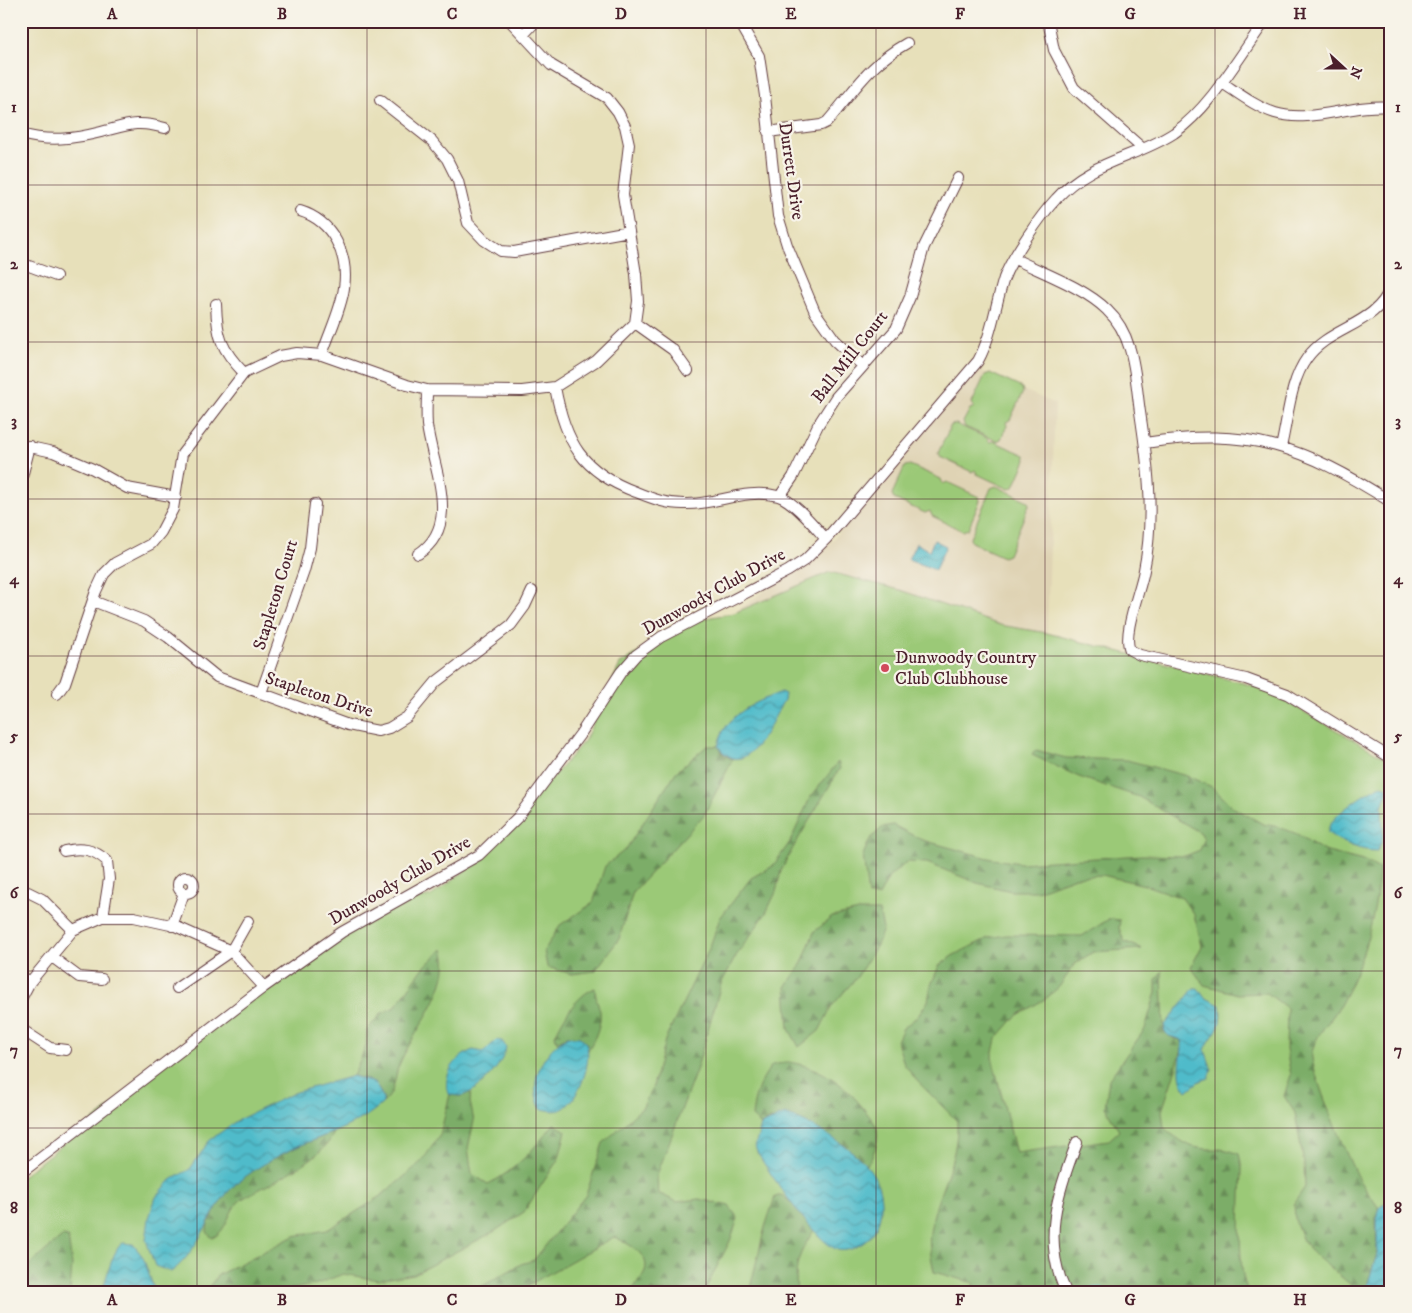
<svg xmlns="http://www.w3.org/2000/svg" width="1412" height="1313" font-family="'IM FELL DW Pica',serif">
<style>
.built{fill:#dfd3b4}
.green{fill:#9bc977;stroke:#727451}
.forest{fill:url(#forest-firs);stroke:#63664a}
.water{fill:url(#water-waves);stroke:#4c6d7a}
.lines{fill:none;stroke-linecap:round;stroke-linejoin:round}
.stream{stroke:#4fbbca;stroke-width:2.5}
.minor-casing{stroke:#623c40;stroke-width:12}
.minor{stroke:#fff;stroke-width:10}
.grid{fill:none;stroke:#4a1f2b;stroke-width:1;stroke-opacity:0.55}
.poi-dot{fill:#d1495b;stroke:#f7f3e8;stroke-width:2}
.labels{text-anchor:middle;dominant-baseline:central;stroke-width:4.5;stroke-linejoin:round;paint-order:stroke}
.street-label{font-size:18px;fill:#4a1f2b;stroke:#f7f3e8}
.poi-label{font-size:18px;fill:#4a1f2b;stroke:#f7f3e8;text-anchor:start}
.neatline{fill:none;stroke:#4a1f2b;stroke-width:2}
.grid-label{font-size:16px;text-anchor:middle;font-weight:bold;fill:#4a1f2b}
</style>
<defs>
<pattern id="forest-firs" width="22" height="20" patternUnits="userSpaceOnUse" patternTransform="scale(1.25)"><rect width="22" height="20" fill="#7cad68"/><path d="M5 1l3.5 6h-7zM16 11l3.5 6h-7z" fill="#688c56"/></pattern>
<pattern id="water-waves" width="16" height="10" patternUnits="userSpaceOnUse" patternTransform="scale(1.25)"><rect width="16" height="10" fill="#4fbbca"/><path d="M0 5q4-4 8 0t8 0" fill="none" stroke="#4497a4"/></pattern>
</defs>
<rect width="100%" height="100%" fill="#f7f3e8"/>
<filter id="ink" filterUnits="userSpaceOnUse"><feTurbulence type="fractalNoise" baseFrequency=".02" numOctaves="2"/><feDisplacementMap in="SourceGraphic" scale="10" xChannelSelector="R" yChannelSelector="G"/><feConvolveMatrix kernelMatrix="1 2 1 2 8 2 1 2 1" color-interpolation-filters="sRGB"/></filter>
<filter id="wash" filterUnits="userSpaceOnUse"><feTurbulence type="fractalNoise" baseFrequency=".0096" numOctaves="4" result="noise"/><feDisplacementMap in="SourceGraphic" scale="20" xChannelSelector="R" yChannelSelector="G"/><feGaussianBlur stdDeviation="1.12" result="paint"/><feColorMatrix in="noise" values="0 0 0 0 0 0 0 0 0 0 0 0 0 0 0 0 0 1.4 0 .05"/><feComposite in="paint" operator="in"/></filter>
<g filter="url(#wash)">
<rect width="100%" height="100%" fill="#e7e0ba"/>
<path class="built" d="M979 370 1055 404 1047 633 1000 625 900 590 734 613 777 582 817 560 909 443Z"/>
<path class="green" d="M990 373 1022 388 1023 392 1010 420 1006 422 1007 426 1001 439 997 441 965 427 963 422 970 409 974 407 972 403 985 375Z
M956 424 987 438 989 442 993 441 1025 455 1026 460 1014 487 1009 489 977 474 975 470 972 472 940 457 938 453 951 425Z
M910 465 941 479 943 484 947 482 979 497 980 501 968 529 963 531 932 516 930 511 925 513 894 499 892 494 905 466Z
M996 486 1028 501 1029 505 1008 555 1003 557 971 542 970 538 991 488Z
M830 572 900 590 1000 625 1047 633 1262 688 1391 761V1292H1181L1016 1154 971 1292H21V1177L251 996 379 908 431 896 482 858 585 740 620 664 689 621 734 613Z"/>
<path class="forest" d="M707 746H718L725 756 733 759 704 815 633 892 619 939 595 971 572 974 547 967 544 951 560 925 593 903 605 866 626 849 676 772Z
M1036 750 1066 758 1127 760 1187 776 1212 787 1234 808 1263 824 1279 827 1297 834 1324 851 1367 862 1379 869C1377 915 1362 967 1339 1007 1329 1024 1318 1030 1312 1052 1308 1066 1350 1164 1359 1180 1365 1190 1373 1199 1379 1208L1376 1217 1377 1254 1365 1292 1357 1290 1316 1256 1303 1241 1295 1220 1294 1203 1305 1187 1304 1164 1295 1113 1284 1096 1291 1075 1286 1050 1287 1008 1267 993 1238 994 1204 985 1191 967 1202 946 1194 915 1182 898 1145 885 1102 875 1075 877 1037 891H1011L977 883 927 863 907 862 889 877 879 896H868L863 855 870 839 883 827 893 825 922 840 992 859 1021 863 1142 855 1185 856 1200 850 1204 840 1201 833 1139 797 1079 777 1032 755Z
M838 762 840 768 793 848 781 871 776 892 766 913 736 956 721 984 697 1068 657 1175 658 1193 677 1202 699 1199 729 1206 738 1218 730 1241 704 1292H631C635 1285 642 1278 645 1271 651 1254 625 1242 614 1237L525 1287 511 1292H472L521 1264 534 1260 586 1195 603 1143 643 1107 653 1086 665 1040 709 949 720 918 751 878 773 866 790 842 810 798Z
M859 911H879L883 929 877 945 857 977 832 1006 819 1031 799 1047 789 1029 786 987 802 963 814 932 832 917Z
M1109 919 1120 920 1119 928 1124 941 1142 949 1093 952 1075 964 1059 987 1045 999 1016 1016 996 1039 992 1057 1016 1153 1109 1140 1119 1131 1105 1107 1109 1079 1145 1029 1156 992V980L1162 971 1164 1031 1173 1038 1182 1040V1050L1162 1111 1164 1128C1173 1135 1187 1147 1199 1148 1217 1151 1220 1146 1239 1154L1242 1167C1242 1192 1235 1274 1249 1292H971L974 1283 934 1272C932 1260 928 1246 930 1233 935 1194 959 1163 957 1121L918 1082 904 1064 897 1041 903 1028 918 1016 928 1001 931 985 939 966 952 956 988 938 1006 935 1082 936Z
M443 949C456 984 412 1033 399 1065 394 1078 395 1094 383 1103V1097L374 1082 353 1076 366 1046 367 1030 382 1013 395 1007 424 967Z
M595 988C595 997 598 1002 600 1011 602 1026 594 1040 587 1052V1044L568 1036 557 1042 555 1036C562 1019 577 995 595 988Z
M789 1062C824 1068 846 1085 867 1113 870 1117 876 1124 877 1129 879 1142 874 1154 867 1165L835 1141 770 1119 761 1125 752 1117C754 1096 759 1082 772 1065Z
M471 1091 470 1102 474 1121 468 1148 472 1174 488 1184C516 1171 535 1147 554 1124L566 1131 559 1158 524 1212 495 1231 414 1274 378 1280 343 1274 317 1284 284 1291 265 1289 260 1292H205L218 1275 294 1236 327 1230 375 1200 398 1182 422 1161 440 1135 450 1094 460 1096Z
M334 1132C326 1159 265 1185 242 1199 228 1208 228 1232 212 1238L207 1232C207 1224 210 1218 214 1211 238 1168 291 1149 334 1132Z
M782 1195 793 1204 814 1230C799 1255 794 1262 797 1292H749L765 1227 775 1197Z
M63 1236 68 1237 72 1265 70 1292H21V1272Z"/>
<path class="water" d="M934 540 946 546 935 570 908 559 916 543 929 551Z
M781 692 785 694 784 700C772 720 746 786 718 746 724 715 754 703 781 692Z
M1382 785 1387 787C1388 796 1382 801 1382 810 1382 825 1386 838 1377 851 1360 851 1342 843 1328 833 1324 820 1370 789 1382 785Z
M1194 988H1198L1204 997 1220 1005C1224 1030 1213 1031 1205 1050L1212 1070 1209 1078 1198 1082 1187 1091C1174 1076 1183 1058 1182 1040L1169 1036 1164 1031 1165 1025Z
M568 1036 580 1037C583 1040 586 1042 587 1046 591 1064 580 1097 564 1108 557 1113 549 1110 541 1109 526 1081 544 1050 568 1036Z
M496 1040 502 1041 506 1047C504 1064 478 1093 460 1096 457 1096 452 1095 448 1094 442 1075 455 1057 473 1050L484 1052Z
M353 1076 374 1082 383 1097V1103C357 1127 323 1135 292 1149 275 1157 257 1168 242 1179 209 1203 204 1248 171 1272L155 1266 146 1240 149 1218 156 1197 171 1180 190 1169 209 1141 236 1121 296 1092Z
M785 1114C811 1123 861 1151 874 1176 887 1200 883 1235 856 1247 851 1250 843 1251 838 1250 816 1243 771 1175 758 1154L755 1147 761 1125Z
M1391 1201V1292H1365L1377 1254V1213L1379 1208Z
M123 1243 133 1244 143 1257 155 1292H102C106 1280 113 1248 123 1243Z"/>
<g class="lines">
<path class="stream" d="M1069 1290 1102 1288 1106 1292
M1041 1292 1062 1291"/>
</g>
</g>
<g filter="url(#ink)">
<g class="lines">
<g class="minor-casing">
<path id="minor" d="M739 21 759 56 765 96 778 216 787 245 815 312 835 340 863 366
M1048 21 1054 50 1074 88 1142 148
M185 22 187 21
M524 34 536 21
M1221 82C1238 93 1256 107 1275 113 1312 124 1352 103 1391 107
M380 100 432 141 447 159 458 181 468 223 484 240 501 251 514 252 629 231
M768 132 821 125 827 122C855 90 868 65 907 43
M21 134C48 142 74 139 101 132 128 125 137 120 165 128
M300 211C333 221 349 255 344 288 341 310 329 333 322 355
M1015 259C1043 273 1085 288 1107 310 1135 336 1135 377 1140 412 1148 465 1155 516 1144 570 1141 589 1122 634 1130 650L1140 655 1246 679 1287 694 1391 758
M21 263 56 276
M216 304C217 337 221 349 244 373
M635 323 673 350 688 371
M555 387C565 442 582 472 636 492 653 499 669 505 687 504 719 504 745 488 778 496 793 500 815 527 826 539
M1145 443C1250 427 1303 446 1391 502
M21 445 53 452 93 469 127 488 176 497
M1281 447C1288 418 1290 381 1307 358 1330 326 1376 326 1391 287
M21 481 30 446
M780 496 793 477 818 425 836 397 896 329 910 297 924 247 958 178
M418 554C463 525 432 467 427 425 426 413 427 401 427 390
M93 601 144 621 168 637 217 677 348 725 378 731 389 728 407 717 436 682 511 625 525 606 532 591
M261 693 304 571 310 548 315 504
M57 694 65 683 96 591 104 574 115 563 151 544 161 532 173 509 182 454 244 373 280 356 297 353 322 355 407 385 427 390 522 391 555 387 596 361 635 323 638 301 636 274 623 195 629 144 625 126 618 112 607 98 551 65 510 21
M64 851C81 847 94 849 107 861L109 879 103 917
M178 885a8 8 0 1 1 16 0a8 8 0 1 1-16 0Z
M28 892 42 899 73 930
M172 926 184 893
M52 957 79 977 102 979
M21 976 30 982
M177 988 231 951 248 921
M21 999 30 982 73 930 103 917H134L175 926 231 951 264 987
M21 1029 50 1048 66 1050
M21 1173 264 987 342 932 479 855 518 817 581 733 621 672 636 655 661 637 788 571 805 560 826 539 978 361C992 335 995 306 1004 278 1012 257 1040 216 1056 199 1091 160 1134 159 1174 133 1210 108 1239 57 1265 21
M1066 1292C1041 1240 1058 1191 1077 1142"/>
</g>
<use href="#minor" class="minor"/>
</g>
</g>
<path class="grid" d="M197 21V1292M367 21V1292M536 21V1292M706 21V1292M876 21V1292M1045 21V1292M1215 21V1292M21 185H1391M21 342H1391M21 499H1391M21 656H1391M21 814H1391M21 971H1391M21 1128H1391"/>
<circle class="poi-dot" cx="885" cy="668" r="5"/>
<g class="labels">
<g class="street-label">
<text transform="translate(791 171) rotate(82)">Durrett Drive</text>
<text transform="translate(850 357) rotate(-52)">Ball Mill Court</text>
<text transform="translate(714 592) rotate(-29)">Dunwoody Club Drive</text>
<text transform="translate(276 595) rotate(-73)">Stapleton Court</text>
<text transform="translate(319 695) rotate(18)">Stapleton Drive</text>
<text transform="translate(400 881) rotate(-30)">Dunwoody Club Drive</text>
</g>
<g class="poi-label">
<text x="895" y="658">Dunwoody Country<tspan x="895" dy="21">Club Clubhouse</tspan></text>
</g>
</g>
<rect width="1412" height="1313" fill="none" stroke="#f7f3e8" stroke-width="55"/>
<g transform="translate(1344 68) rotate(111)" stroke="#f7f3e8" stroke-width="4" paint-order="stroke">
<path d="M0-4L9 19L0 12L-9 19Z" fill="#4a1f2b"/>
<text y="-8" font-size="14" font-weight="bold" text-anchor="middle" fill="#4a1f2b">N</text>
</g>
<rect x="28" y="28" width="1356" height="1258" class="neatline"/>
<g class="grid-label">
<text x="112" y="19">A</text>
<text x="282" y="19">B</text>
<text x="452" y="19">C</text>
<text x="621" y="19">D</text>
<text x="791" y="19">E</text>
<text x="960" y="19">F</text>
<text x="1130" y="19">G</text>
<text x="1300" y="19">H</text>
<text x="14" y="112">1</text>
<text x="1398" y="112">1</text>
<text x="14" y="269">2</text>
<text x="1398" y="269">2</text>
<text x="14" y="426">3</text>
<text x="1398" y="426">3</text>
<text x="14" y="584">4</text>
<text x="1398" y="584">4</text>
<text x="14" y="741">5</text>
<text x="1398" y="741">5</text>
<text x="14" y="898">6</text>
<text x="1398" y="898">6</text>
<text x="14" y="1055">7</text>
<text x="1398" y="1055">7</text>
<text x="14" y="1213">8</text>
<text x="1398" y="1213">8</text>
<text x="112" y="1305">A</text>
<text x="282" y="1305">B</text>
<text x="452" y="1305">C</text>
<text x="621" y="1305">D</text>
<text x="791" y="1305">E</text>
<text x="960" y="1305">F</text>
<text x="1130" y="1305">G</text>
<text x="1300" y="1305">H</text>
</g>
</svg>
